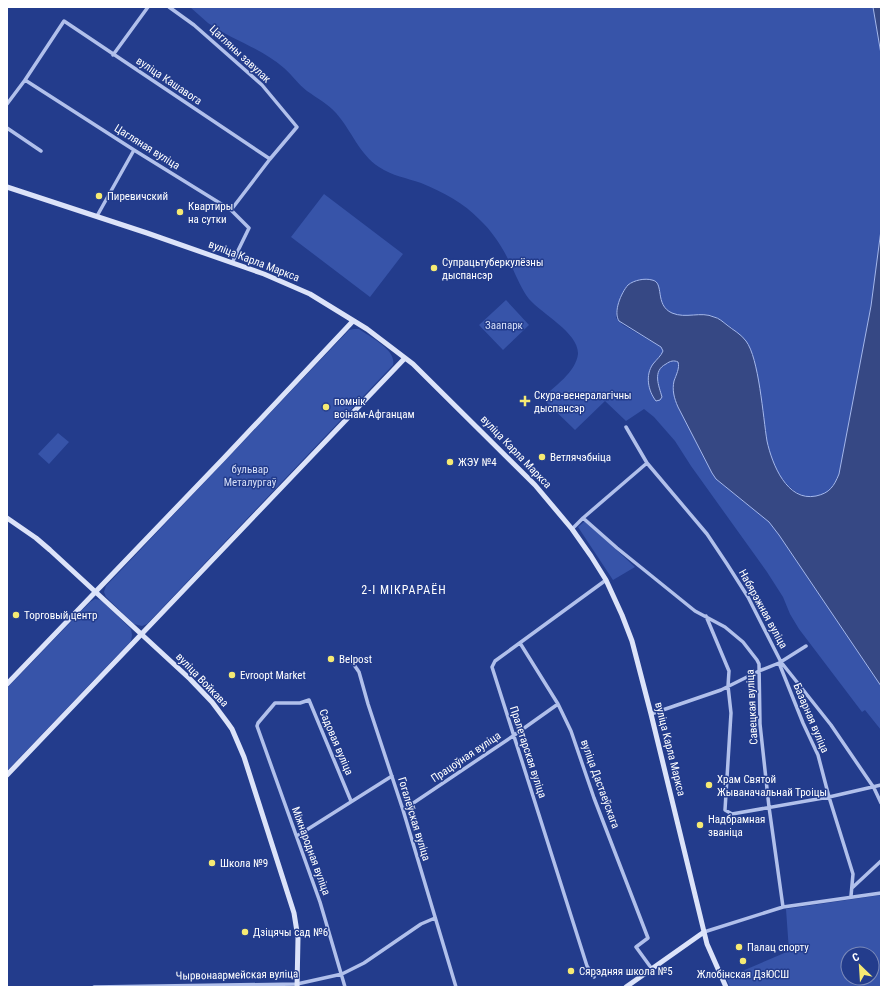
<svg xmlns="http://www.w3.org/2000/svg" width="888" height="994" font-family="'Roboto Condensed',sans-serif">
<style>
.green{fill:#3754a9;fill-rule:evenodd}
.water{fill:#364884;stroke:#a5b8ec}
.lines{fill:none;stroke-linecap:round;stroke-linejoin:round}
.minor{stroke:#b1c0eb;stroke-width:3.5}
.secondary{stroke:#dce3f9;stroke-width:5}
.poi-dot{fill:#f6ea73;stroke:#233c8c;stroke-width:1.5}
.labels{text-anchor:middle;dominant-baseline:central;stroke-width:3;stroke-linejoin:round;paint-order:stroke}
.street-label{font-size:11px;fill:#fff;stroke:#233c8c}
.poi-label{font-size:11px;fill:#fff;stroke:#233c8c;text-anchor:start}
.park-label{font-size:11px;fill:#d6dff8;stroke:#233c8c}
.neighbourhood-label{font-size:12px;letter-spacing:1px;fill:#fff;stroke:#233c8c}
</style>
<rect width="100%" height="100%" fill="#233c8c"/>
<path class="green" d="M190 7H873L881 54V230L871 306 839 474C834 485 830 493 817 496 807 498 800 495 792 489 764 466 762 413 757 378 755 368 754 356 749 346 743 336 721 317 709 315 703 313 697 315 691 316 670 318 661 308 659 289L624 291 617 308 616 318 623 325 661 347 663 351C661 356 657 359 654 364 642 379 652 387 661 399 662 387 650 372 666 364 670 361 674 360 678 362 680 368 676 375 674 381 672 390 674 398 678 407L709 467 716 479 769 522 779 535 881 686V730L865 710 862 712 799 629 790 614 783 597 767 572 691 466 675 441 654 417 644 409 626 421 605 401 575 430 542 398C554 387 576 372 578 354 579 333 542 314 529 299 522 290 517 278 512 267 504 250 494 233 480 220 464 203 443 192 421 183 407 178 392 176 379 167 359 154 352 131 336 113 328 104 317 98 307 91 298 84 292 75 284 68 261 48 232 40 208 23 202 18 196 12 190 7Z
M324 194 403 254 370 297 291 237Z
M506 300 529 325 503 350 479 325Z
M354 329H359C370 337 397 350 393 365L147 624 142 626 134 624 106 597 104 592 106 586 349 330Z
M58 433 69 442 49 464 38 454Z
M585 521 635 567 613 580 578 527Z
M95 599 101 600 131 629 132 635 131 641 7 771V688L90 602Z
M881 895V987H730L726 978 789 951 786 909ZM848 954H872V978H848Z"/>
<path class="water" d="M873 7H881V54Z
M881 230V686L779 535 769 522 716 479 712 473 678 407C674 398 672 390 674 381 676 375 680 368 678 362 674 360 670 361 666 364 652 371 659 386 662 397L660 400 656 401C648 391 645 375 653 364 657 359 661 356 663 351L661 347 619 321C613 312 621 293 628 285 634 280 645 278 652 280 665 282 654 305 672 313 686 319 701 311 714 317 719 318 723 322 727 325 733 330 741 334 746 341 759 358 763 417 767 441 772 464 787 502 816 496 830 493 834 486 839 474L871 306Z"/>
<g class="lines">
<path class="minor" d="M169 7 194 25 262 85 297 127 270 159
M113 55 148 7
M25 80 64 21 270 159 231 210
M7 104 25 80 134 150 231 210 249 228 232 263
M7 128 41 151
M97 216 134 150
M626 427 647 463 707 534 727 564 748 597 781 662 831 725 874 788 881 803
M583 518 617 548 695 611 725 627 743 642 757 660 759 664 760 724 769 807 783 907
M572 529 583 518 647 463
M706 616 729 671 728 686 731 713 725 810 732 814 829 797 881 785
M520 643 558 704 571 731 594 798 648 938 636 947 652 969
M350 659 359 672 368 704 403 810 456 987
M779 663 803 723 818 755 829 797 853 874 851 896
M651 714 721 690 759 671 779 663 806 646
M403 810 513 736 558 704
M297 836 392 776
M852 888 881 861
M704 932 783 907 881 893
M594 977 587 966 492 667 495 661 606 580
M94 987 297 984 342 974 364 963 421 924 435 918
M345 987 320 902 257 726 258 723 275 703H300L309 700 351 801"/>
<path class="secondary" d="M7 187 147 233 264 274 310 294 367 329 413 364 535 485 572 529 591 556 606 580 622 615 632 641 651 714 707 944 726 987
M7 518 36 538 50 550 190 679 212 702 227 722 232 729 244 757 294 913 298 938 297 987
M7 684 223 459 353 321
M7 775 405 358
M626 987 704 932"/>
</g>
<g class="poi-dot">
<circle cx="99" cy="196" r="4"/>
<circle cx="180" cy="212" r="4"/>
<circle cx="434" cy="268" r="4"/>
<path d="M523 395h4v4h4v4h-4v4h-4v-4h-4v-4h4z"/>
<circle cx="326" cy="407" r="4"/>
<circle cx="542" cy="457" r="4"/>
<circle cx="450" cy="462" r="4"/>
<circle cx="16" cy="615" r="4"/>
<circle cx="331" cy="659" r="4"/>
<circle cx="232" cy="675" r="4"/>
<circle cx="709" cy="785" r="4"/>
<circle cx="700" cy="825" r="4"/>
<circle cx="212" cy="863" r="4"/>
<circle cx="245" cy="932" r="4"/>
<circle cx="739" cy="947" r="4"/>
<circle cx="743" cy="961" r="4"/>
<circle cx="571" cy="971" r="4"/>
</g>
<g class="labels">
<g class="street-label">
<text transform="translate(240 54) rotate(43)">Цагляны завулак</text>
<text transform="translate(169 81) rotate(34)">вуліца Кашавога</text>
<text transform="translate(147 147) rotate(32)">Цагляная вуліца</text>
<text transform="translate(254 261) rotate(21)">вуліца Карла Маркса</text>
<text transform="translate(516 452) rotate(46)">вуліца Карла Маркса</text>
<text transform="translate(763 609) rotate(61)">Набярэжная вуліца</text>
<text transform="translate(202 680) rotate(46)">вуліца Войкава</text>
<text transform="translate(752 707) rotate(-93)">Савецкая вуліца</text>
<text transform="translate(811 718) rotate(67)">Базарная вуліца</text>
<text transform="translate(336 742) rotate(67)">Садовая вуліца</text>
<text transform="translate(670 749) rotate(76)">вуліца Карла Маркса</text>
<text transform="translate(528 752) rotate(72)">Пралетарская вуліца</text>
<text transform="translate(466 757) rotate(-34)">Працоўная вуліца</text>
<text transform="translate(600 784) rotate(70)">вуліца Дастаеўскага</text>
<text transform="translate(414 819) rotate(73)">Гогалеўская вуліца</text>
<text transform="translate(311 851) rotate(70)">Міжнародная вуліца</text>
<text transform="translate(237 975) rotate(-1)">Чырвонаармейская вуліца</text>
</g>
<g class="poi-label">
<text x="107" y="196">Пиревичский</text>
<text x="188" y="206">Квартиры<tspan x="188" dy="13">на сутки</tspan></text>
<text x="442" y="262">Супрацьтуберкулёзны<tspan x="442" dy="13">дыспансэр</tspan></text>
<text x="534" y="395">Скура-венералагічны<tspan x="534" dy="13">дыспансэр</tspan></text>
<text x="334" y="401">помнік<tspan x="334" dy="13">воінам-Афганцам</tspan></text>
<text x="550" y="457">Ветлячэбніца</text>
<text x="458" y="462">ЖЭУ №4</text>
<text x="24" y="615">Торговый центр</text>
<text x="339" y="659">Belpost</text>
<text x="240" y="675">Evroopt Market</text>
<text x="717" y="779">Храм Святой<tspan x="717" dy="13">Жываначальнай Троіцы</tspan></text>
<text x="708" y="819">Надбрамная<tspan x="708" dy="13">званіца</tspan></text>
<text x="220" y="863">Школа №9</text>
<text x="253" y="932">Дзіцячы сад №6</text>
<text x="747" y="947">Палац спорту</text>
<text x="579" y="971">Сярэдняя школа №5</text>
<text x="743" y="974" text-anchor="middle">Жлобінская ДзЮСШ</text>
</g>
<g class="park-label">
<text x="504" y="325">Заапарк</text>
<text x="250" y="469">бульвар<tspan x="250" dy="13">Металургаў</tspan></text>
</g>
<g class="neighbourhood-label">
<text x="404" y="590">2-І МІКРАРАЁН</text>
</g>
</g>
<rect width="888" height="994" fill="none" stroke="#ffffff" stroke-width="16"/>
<g transform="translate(860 966) rotate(335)"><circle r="19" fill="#233c8c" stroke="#7b8aba"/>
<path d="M0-3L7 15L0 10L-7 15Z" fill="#f6ea73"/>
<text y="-6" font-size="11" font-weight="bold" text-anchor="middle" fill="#ffffff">С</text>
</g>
</svg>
